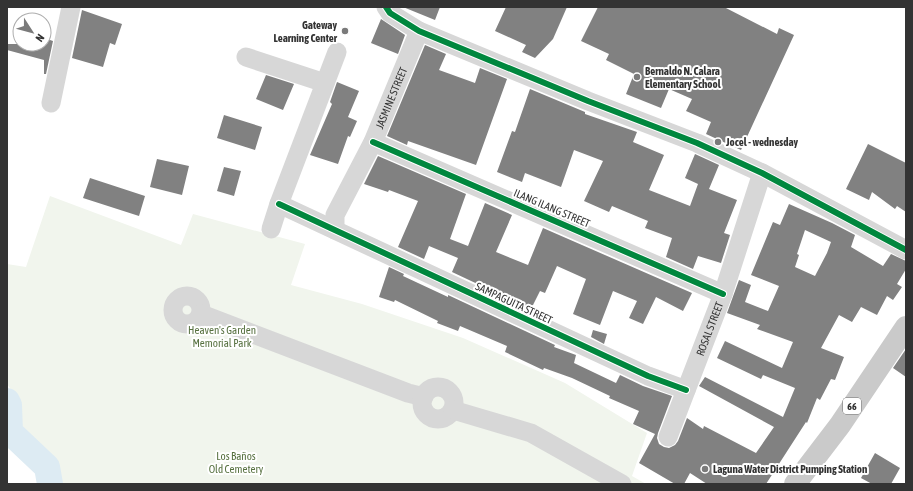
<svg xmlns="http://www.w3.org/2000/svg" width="913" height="491" font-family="'Asap Condensed',sans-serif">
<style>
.green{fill:#f1f5ed}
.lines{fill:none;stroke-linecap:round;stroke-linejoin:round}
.river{stroke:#ddebf3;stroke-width:26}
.building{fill:#818181;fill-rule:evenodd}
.minor{stroke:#d7d7d7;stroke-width:19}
.major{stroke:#cacaca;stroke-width:22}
.cycleway-casing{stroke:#fff;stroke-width:8}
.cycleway{stroke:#00873e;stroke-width:6}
.poi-dot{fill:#7a7a7a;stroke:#fff;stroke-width:1.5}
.labels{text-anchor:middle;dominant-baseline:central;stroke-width:4;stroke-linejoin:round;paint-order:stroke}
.shield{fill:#fff;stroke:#707070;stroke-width:1}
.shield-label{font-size:10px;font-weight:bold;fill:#333}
.poi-label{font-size:11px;font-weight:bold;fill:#333;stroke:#fff;text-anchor:start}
.street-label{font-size:11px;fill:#333;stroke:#fff}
.park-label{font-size:11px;fill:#56703f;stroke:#fff}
</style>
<rect width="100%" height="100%" fill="#fff"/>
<path class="green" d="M50 196 181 245 193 214 305 244 291 285 362 304 463 338 565 383 647 433 632 476 646 484H59L60 479 17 429 10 388 7 384V264L26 267Z"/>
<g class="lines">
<path class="river" d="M7 401 9 405 10 432 47 467 50 484"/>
</g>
<path class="building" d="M403 7H440L435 20Z
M506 7H567L553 39 535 58 522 52 526 45 495 31Z
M598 7H724L777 34 779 28 794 35 741 150 706 134 711 122 686 111 692 99 669 89 661 108 626 94 634 74 606 60 609 54 581 41Z
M82 10 122 24 115 45 110 43 103 67 72 58Z
M381 19 405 35 398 54 371 43Z
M44 38 53 41 46 74H44V60L7 50V44H44Z
M425 45 446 54 439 70 475 83 480 68 507 79 476 165 408 141 407 145 387 136Z
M266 75 294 84 283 110 256 99Z
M337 82 359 91 348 117 357 121 350 137 348 136 338 164 310 155 332 104 330 102Z
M530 89 585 112V114L637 132 633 142 664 155 649 190 690 206 698 184 685 178 695 154 719 165 709 189 737 200 724 233 730 235 721 263 698 256 693 269 666 257 672 238 645 228 648 221 612 206 609 212 584 201 603 161 574 150 561 187 525 173 522 182 497 172 512 131 515 132Z
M224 115 262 127 255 150 217 138Z
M868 144 906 163V212L897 206 895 209 872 192 869 200 846 189Z
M378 156 466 194 450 239 468 246 485 203 512 215 496 252 528 265 543 228 692 293 683 311 656 297 643 324 629 318 637 301 613 291 600 325 573 314 586 279 557 266 545 293 540 291 531 309 452 272 458 258 429 246 424 259 398 247 418 201 389 190 388 192 364 184Z
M157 159 189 166 182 195 150 187Z
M224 167 241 171 234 196 217 191Z
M90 178 145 196 139 216 83 198Z
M789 204 832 223 855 235 851 247 883 266 891 254 906 261V269L897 284 902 287 893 300 887 296 877 315 861 307 852 322 839 315 821 348 844 357 835 380 831 379 820 400 817 398 807 423 806 422 766 484H707L690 473 684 484H675L639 463 655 434 633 424 639 411 609 398 610 396 572 378 544 368 543 370 505 352 507 346 460 326 458 331 437 323 438 321 395 300 394 302 379 297 389 267 404 274 403 276 448 297V295L555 345 554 347 576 355 574 363 616 383 620 375 643 386 672 396 658 433 657 438 659 444 664 447 669 448 675 445 678 441 687 418 703 429 704 426 756 453 774 427 699 386 705 377 783 417 795 388 763 375 761 379 717 358 725 341 782 368 793 342 757 329 760 325 727 313 739 280 751 285 745 302 768 311 779 286 751 275 773 222 780 225ZM805 230 831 242 827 253 815 276 795 267 799 255 797 254Z
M593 330 607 334 604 344 591 337Z
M906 349V377L893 368Z
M875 453 900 468 891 484H872L861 478Z"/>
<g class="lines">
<g class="minor">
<path d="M386 7 390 13 419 31 588 101 697 143 762 173 906 250"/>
<path d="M246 57 325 83"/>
<path d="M51 103 71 7"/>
<path d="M373 142 723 294"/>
<path d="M279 204 648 376 686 390"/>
<path d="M271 229 279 204 337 52"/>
<path id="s1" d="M335 230V215L373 142 419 31"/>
<circle cx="187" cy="310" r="14"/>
<path d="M201 314 408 393 424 397"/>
<circle cx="438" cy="403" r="16"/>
<path d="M453 410 531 433 622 484"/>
<path id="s2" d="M668 437 723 294 762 173"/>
</g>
<path class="major" d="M795 484 840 425 906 327"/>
<g class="cycleway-casing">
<path id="cycleway" d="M386 7 390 13 419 31 588 101 697 143 762 173 906 250
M373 142 723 294
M279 204 648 376 686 390"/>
</g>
<use href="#cycleway" class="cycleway"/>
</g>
<g class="poi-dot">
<circle cx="345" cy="31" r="4"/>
<circle cx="637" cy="77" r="4"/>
<circle cx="718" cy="142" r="4"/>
<circle cx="705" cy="469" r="4"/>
</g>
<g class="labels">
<rect class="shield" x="843" y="398" width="18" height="16" rx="3"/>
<g class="shield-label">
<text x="852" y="406">66</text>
</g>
<g class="poi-label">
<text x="337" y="25" text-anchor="end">Gateway<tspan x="337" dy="13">Learning Center</tspan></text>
<text x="645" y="71">Bernaldo N. Calara<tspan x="645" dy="13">Elementary School</tspan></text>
<text x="726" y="142">Jocel - wednesday</text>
<text x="713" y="469">Laguna Water District Pumping Station</text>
</g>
<g class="street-label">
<text stroke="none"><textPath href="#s1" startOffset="145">JASMINE STREET</textPath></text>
<text transform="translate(552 208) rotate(23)">ILANG ILANG STREET</text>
<text transform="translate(514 303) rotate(25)">SAMPAGUITA STREET</text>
<text stroke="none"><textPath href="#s2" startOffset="116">ROSAL STREET</textPath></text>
</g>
<g class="park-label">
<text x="222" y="330">Heaven's Garden<tspan x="222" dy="13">Memorial Park</tspan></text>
<text x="236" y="456">Los Baños<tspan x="236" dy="13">Old Cemetery</tspan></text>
</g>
</g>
<rect width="913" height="491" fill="none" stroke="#333333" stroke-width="16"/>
<g transform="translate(32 32) rotate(126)"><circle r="19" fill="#ffffff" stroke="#adadad"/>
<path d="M0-3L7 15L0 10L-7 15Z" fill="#7a7a7a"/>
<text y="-6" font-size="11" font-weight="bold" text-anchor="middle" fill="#333333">N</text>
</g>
</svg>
